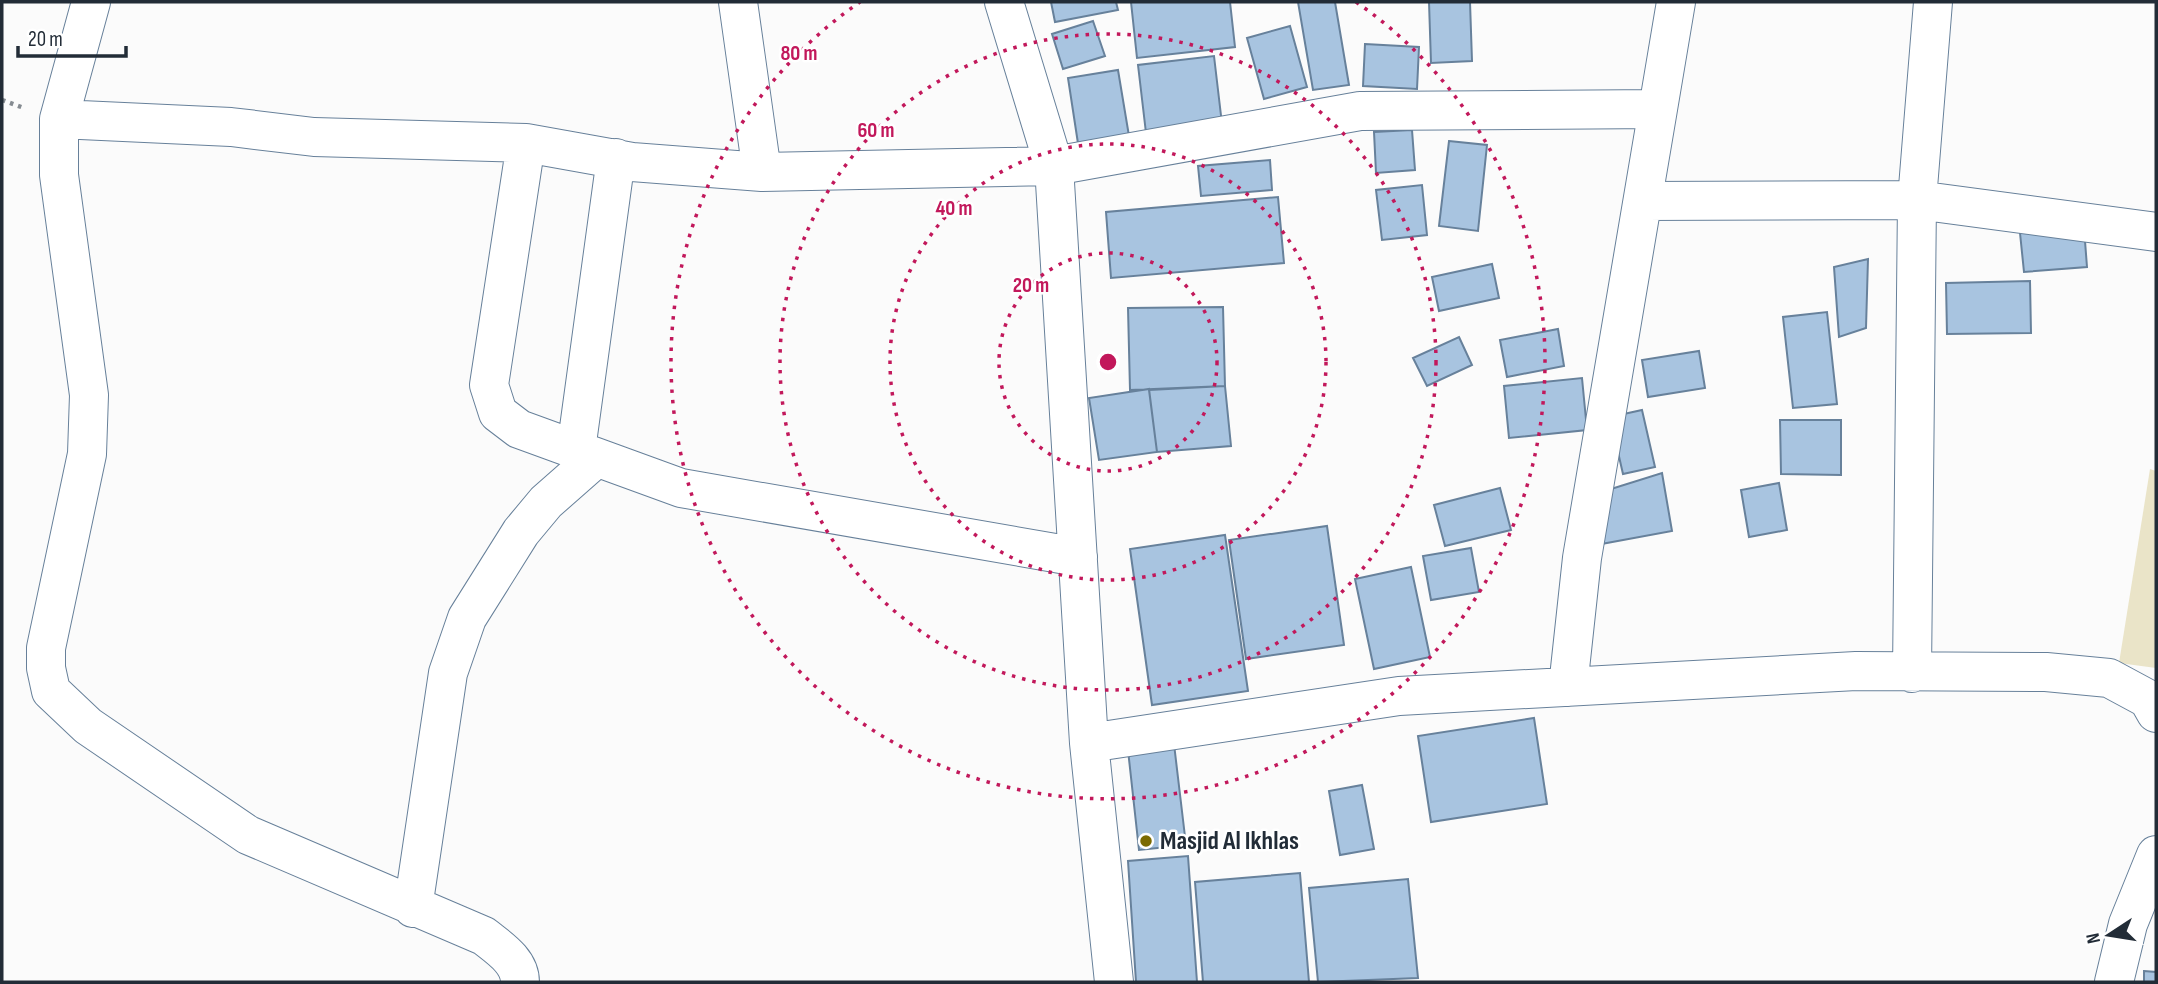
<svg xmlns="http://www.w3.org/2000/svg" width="2158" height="984" font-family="'Sofia Sans Condensed',sans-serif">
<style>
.green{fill:#eae4c8}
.building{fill:#a8c4e0;stroke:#67819b;stroke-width:2}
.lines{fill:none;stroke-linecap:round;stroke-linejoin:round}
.minor-casing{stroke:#67809a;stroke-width:40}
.path{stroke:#858b91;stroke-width:4.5;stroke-dasharray:3.5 5;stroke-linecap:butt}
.minor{stroke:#fff;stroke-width:38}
.ring{fill:none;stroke:#c2185b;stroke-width:3.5;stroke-dasharray:3.5 7}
.poi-dot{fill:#7b6a01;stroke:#fff;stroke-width:2.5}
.labels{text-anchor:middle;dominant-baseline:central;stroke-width:5;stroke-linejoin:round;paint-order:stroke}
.poi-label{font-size:26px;font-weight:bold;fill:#222c37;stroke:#fff;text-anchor:start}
.centre{fill:#c2185b;stroke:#fff;stroke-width:3.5}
.ring-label{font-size:21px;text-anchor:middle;font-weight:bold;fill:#c2185b;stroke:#fff;stroke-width:5;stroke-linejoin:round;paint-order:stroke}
</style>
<rect width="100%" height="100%" fill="#fbfbfb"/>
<path class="green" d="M2150 469 2156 471V668L2119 663Z"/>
<path class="building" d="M1051 2H1116L1118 10 1055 22Z
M1131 2H1230L1235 47 1137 58Z
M1298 2H1335L1349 85 1313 90Z
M1429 2H1470L1472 61 1431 63Z
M1093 21 1105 56 1063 69 1052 34Z
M1290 26 1307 87 1264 99 1247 38Z
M1365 44 1419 47 1417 89 1363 86Z
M1214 56 1222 124 1146 133 1138 65Z
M1118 70 1130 142 1079 150 1068 78Z
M1412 130 1415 170 1376 173 1374 132Z
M1449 141 1487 145 1478 231 1439 226Z
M1270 160 1272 190 1201 196 1198 166Z
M1422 185 1427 235 1382 240 1376 190Z
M1278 197 1284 263 1111 278 1106 212Z
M2084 228 2087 267 2024 272 2020 233Z
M1868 259 1866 328 1839 337 1834 267Z
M1492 264 1499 298 1439 311 1432 277Z
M2030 281 2031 333 1947 334 1946 283Z
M1223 307 1225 386 1130 390 1128 308Z
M1827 312 1837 404 1793 408 1783 317Z
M1558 329 1564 366 1507 377 1500 340Z
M1459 337 1472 365 1427 386 1413 358Z
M1699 351 1705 388 1648 397 1642 360Z
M1582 378 1587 430 1509 438 1504 386Z
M1225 386 1231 446 1157 452 1149 390Z
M1149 389 1157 452 1099 460 1089 398Z
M1642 410 1655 467 1623 474 1610 417Z
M1780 420H1841V475L1781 474Z
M1662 473 1672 531 1596 545 1595 494Z
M1779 483 1787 530 1749 537 1741 490Z
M1500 488 1511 530 1445 546 1434 505Z
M1327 526 1344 645 1246 659 1229 540Z
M1225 535 1248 691 1152 705 1130 549Z
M1471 548 1479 592 1431 600 1423 556Z
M1411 567 1430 657 1374 669 1355 579Z
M1534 718 1547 804 1431 822 1418 736Z
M1174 744 1186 845 1139 850 1128 750Z
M1362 785 1374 849 1340 855 1329 791Z
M1188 856 1197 982H1136L1128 861Z
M1300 873 1309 982H1203L1195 882Z
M1408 879 1418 978 1318 982 1309 888Z
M2144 971 2156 972V982H2144Z"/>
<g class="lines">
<g class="minor-casing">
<path id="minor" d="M91 2 59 119V175L89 395 87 454 46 648V668L51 691 88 726 248 835 484 936C499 948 520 961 520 982
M738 2 762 172
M1004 2 1054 166 1089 743 1114 982
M59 119 231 127 314 137 526 143 632 162 762 172 1054 166 1360 111 1658 109 1676 2
M526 143 489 385 498 413 519 429 681 488 1078 557
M1643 201 1917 200 2156 232
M576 450 616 158
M1912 673 1917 200 1933 2
M1568 687 1582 558 1658 109
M1089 743 1399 696 1856 671 2046 672 2109 678 2148 699 2156 713
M413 908 448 673 467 618 521 532 546 502 596 458
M2114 982 2128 924 2156 855"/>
</g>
<path class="path" d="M2 100 24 108"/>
<use href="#minor" class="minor"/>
</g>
<g class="ring">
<circle cx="1108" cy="362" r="109"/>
<circle cx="1108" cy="362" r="218"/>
<circle cx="1108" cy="362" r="328"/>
<path d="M1356 2A437 437 0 1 1 860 2"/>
</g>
<circle class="poi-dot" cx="1146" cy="841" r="7"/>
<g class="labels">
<g class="poi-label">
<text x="1160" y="841">Masjid Al Ikhlas</text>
</g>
</g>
<circle cx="1108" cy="362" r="10" class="centre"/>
<g class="ring-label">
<text x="799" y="60">80 m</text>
<text x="876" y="137">60 m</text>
<text x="954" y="215">40 m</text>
<text x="1031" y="292">20 m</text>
</g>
<rect width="2158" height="984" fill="none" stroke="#222c37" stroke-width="7"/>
<g transform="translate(2109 935) rotate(258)" stroke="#ffffff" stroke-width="5" paint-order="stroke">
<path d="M0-5L12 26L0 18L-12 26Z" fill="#222c37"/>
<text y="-10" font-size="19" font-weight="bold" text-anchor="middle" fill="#222c37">N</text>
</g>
<path d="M18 46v10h108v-10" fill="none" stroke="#222c37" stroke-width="3.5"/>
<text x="28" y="46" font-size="21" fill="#222c37" stroke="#ffffff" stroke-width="5" paint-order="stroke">20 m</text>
</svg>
